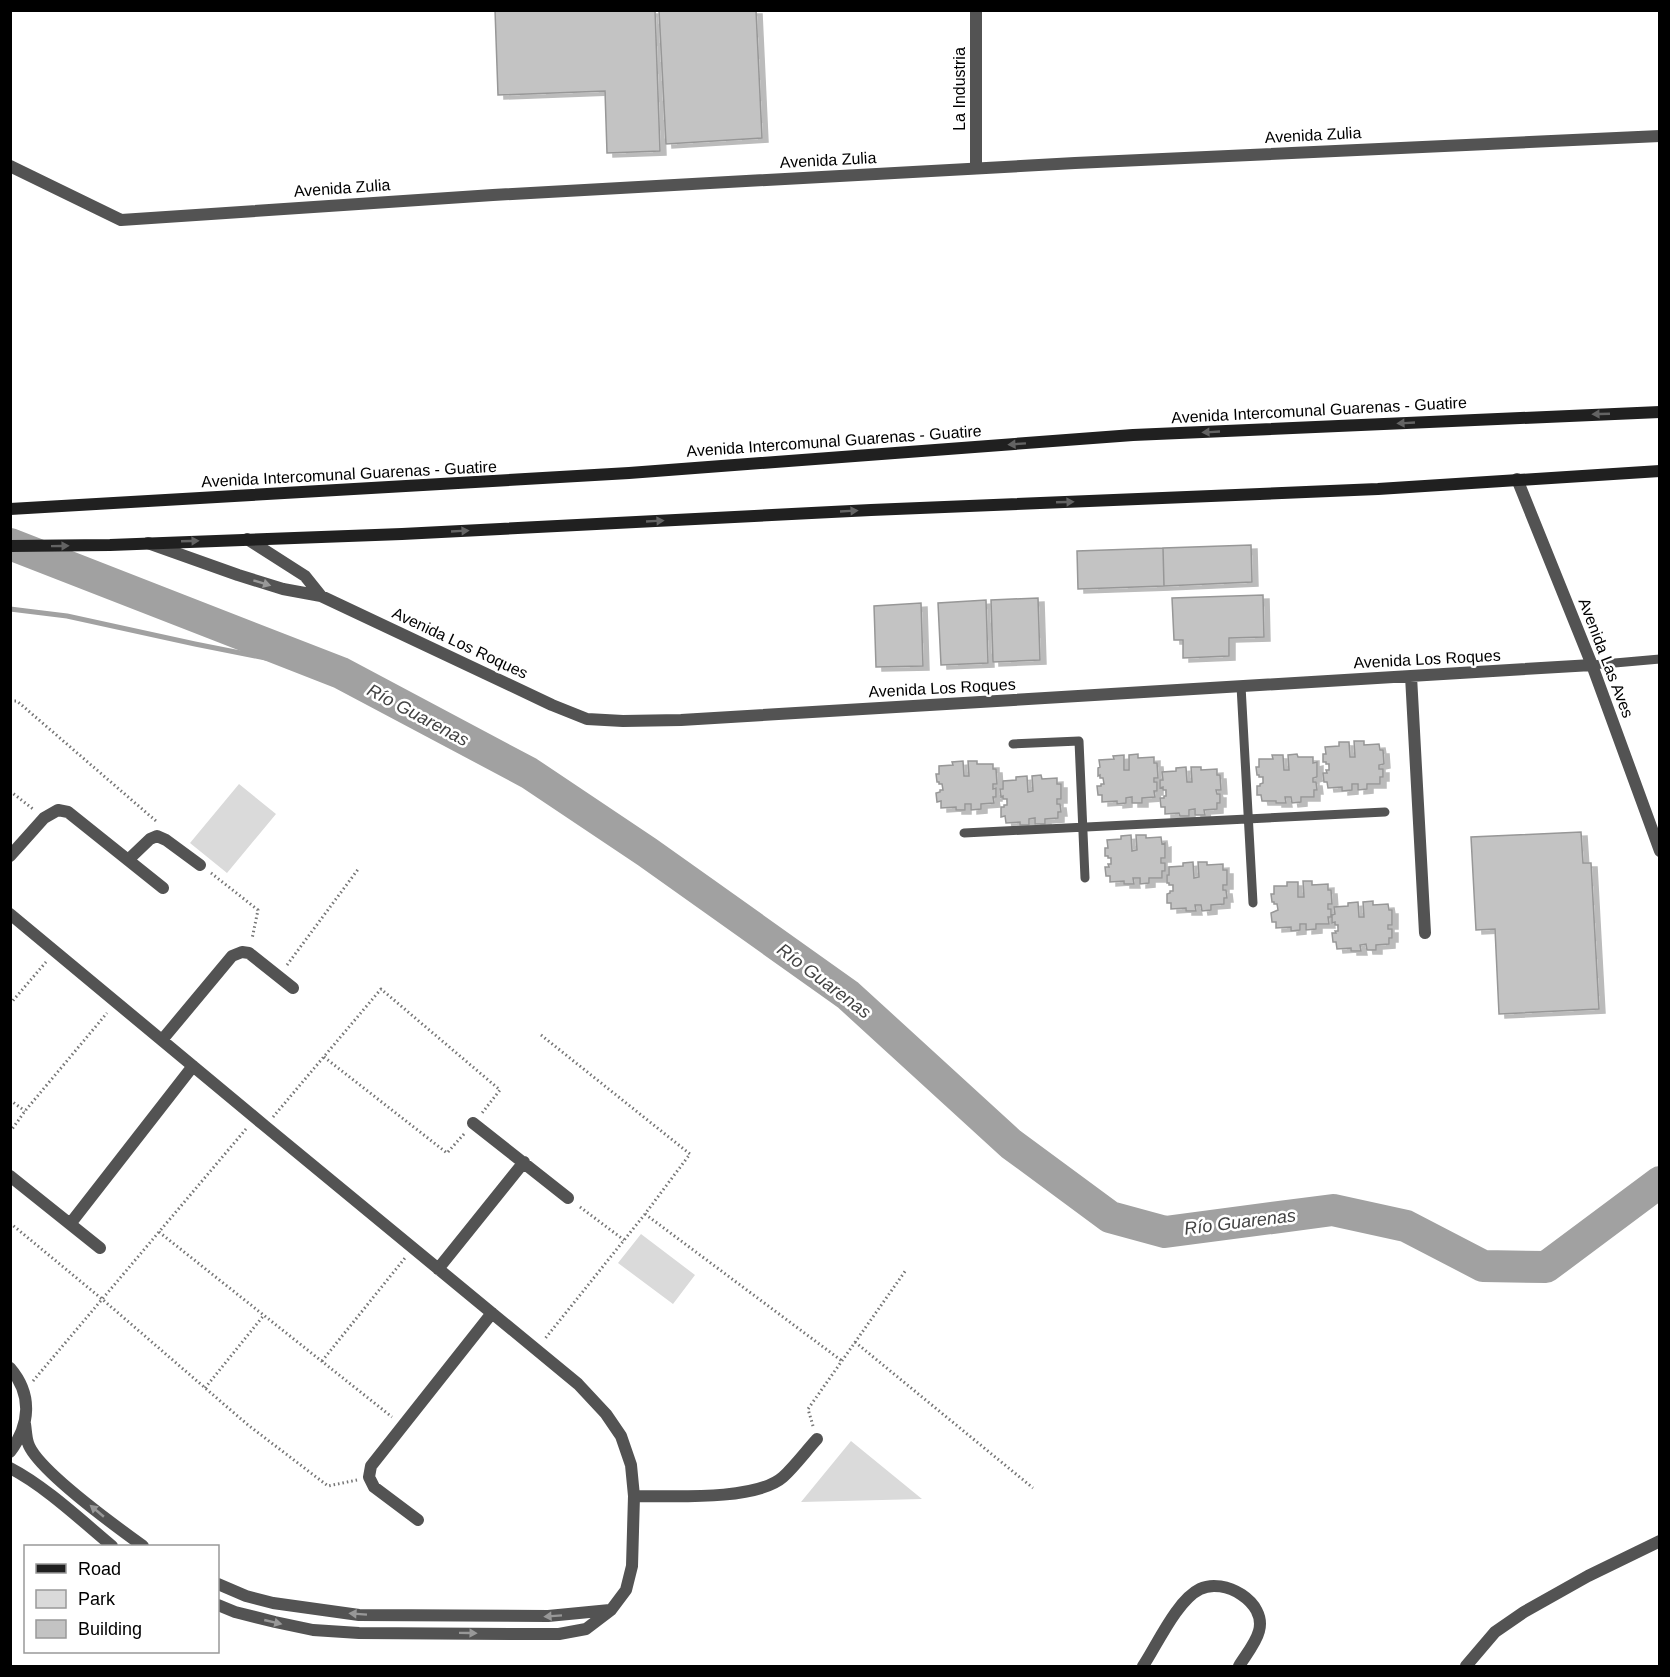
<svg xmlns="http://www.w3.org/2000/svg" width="1670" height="1677" font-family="Arial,sans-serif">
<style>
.green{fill:#dadada}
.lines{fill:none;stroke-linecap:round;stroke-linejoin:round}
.stream{stroke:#a1a1a1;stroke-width:5}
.river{stroke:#a1a1a1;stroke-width:32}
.building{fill:#c3c3c3;stroke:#979797;stroke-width:1.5;filter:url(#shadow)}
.path{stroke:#757575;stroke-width:3;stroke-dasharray:1.5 3;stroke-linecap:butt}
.lane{stroke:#535353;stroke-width:9}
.street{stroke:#535353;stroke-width:12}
.secondary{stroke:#202020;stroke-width:12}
.oneway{fill:#636363}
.oneway2{fill:#989898}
.labels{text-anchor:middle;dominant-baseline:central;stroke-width:5;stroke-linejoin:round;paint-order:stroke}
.street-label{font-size:16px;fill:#000;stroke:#fff}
.water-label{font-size:18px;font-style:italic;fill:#424242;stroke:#fff}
</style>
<defs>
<filter id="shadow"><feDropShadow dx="6" dy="4" stdDeviation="0" flood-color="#0004"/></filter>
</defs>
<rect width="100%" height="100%" fill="#fff"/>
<path class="green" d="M239 784 276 814 227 873 190 843Z
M641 1234 695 1275 673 1304 618 1263Z
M851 1441 922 1499 801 1502Z"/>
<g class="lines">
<path class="stream" d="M10 609 67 616 195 644 341 673"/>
<path class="river" d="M10 544 341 673 529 773 647 852 848 995 1011 1144 1110 1217 1165 1232 1333 1210 1406 1226 1483 1266 1546 1267 1660 1182"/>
</g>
<path class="building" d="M495 10H655L660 151 607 153 605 91 498 95Z
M659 10H756L762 138 666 144Z
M1251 545 1252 582 1164 586 1163 548Z
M1163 548 1164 586 1078 589 1077 551Z
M1263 595 1264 637 1229 638V656L1183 658V640H1174L1172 598Z
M1038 598 1040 660 993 662 991 600Z
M986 600 988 663 941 665 938 603Z
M921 603 923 666 876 667 874 606Z
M1354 741H1364V745L1379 744 1380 750H1383L1384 764 1379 765V769H1383V777H1380V784H1367V789L1358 790V784H1352V790L1342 791V787L1328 788 1327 782H1324L1323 773H1327L1326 770H1329V764H1326V762H1323V754H1326L1325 747 1339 746V742H1349L1350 757H1355Z
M1138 754V758L1154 757V763H1157L1158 778H1154V782H1157V791H1154L1155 797 1142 798V803H1132V797L1126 798V803L1117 804V801L1102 802V795H1098L1097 786H1101V784H1104L1103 778H1100V775L1098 776V768L1100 767 1099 760 1114 759 1113 756 1124 755V770H1129V755Z
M1297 754 1298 757H1313V763L1317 762V777L1313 778V782H1316L1317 790H1314V797H1301V802L1292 803 1291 797H1285L1286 803H1276V801H1262L1261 795H1257V786H1260V784L1263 783V777H1259V775H1257L1256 767H1259V759H1273L1272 755H1283L1284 770H1289L1288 755Z
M963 761 964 776H969L968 761H977V764H993V769H996L997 784H993V789L996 788V797H993L994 803 981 804V809L971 810V804H965V810H956V807L941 808V801L937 802 936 793 940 792V790H943L942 784H939V782H937L936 774H939V766L953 765 952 762Z
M1186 767 1187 782H1192L1191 767H1201V770L1217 769V775H1220L1221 790H1216L1217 794H1220V803H1217V809L1204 810 1205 815H1195V809L1189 810V816H1180L1179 813 1165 814V807H1161L1160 798H1164V796H1166V790H1163V787L1160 788V780H1163L1162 772 1176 771V768Z
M1041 775 1042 779 1057 778V784H1061V799H1057V804H1060L1061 812H1058V818L1045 819V824H1035V818L1029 819V825H1020V822L1006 823 1005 816 1001 817V807H1004V805H1007V799H1003V796L1001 797 1000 789H1003V781L1016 780V777L1027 776 1028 792 1033 791 1032 776Z
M1581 832 1583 863H1591L1599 1009 1499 1014 1495 929 1476 930 1471 837Z
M1131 835 1132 851 1137 850 1136 835H1146V838L1161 837 1162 844 1165 843V858H1161V863H1165V871H1162V878H1149V883L1140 884V878H1133L1134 884H1124V881L1110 882V876H1106L1105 867H1109L1108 864H1111V858H1108V856H1105V848H1108L1107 840 1121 839V836Z
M1193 862 1194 878 1199 877 1198 862H1207V865L1223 864V870H1227V885H1223V890H1226L1227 898H1224V904L1211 905V910L1202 911 1201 905H1195L1196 911H1186V908L1171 909V903H1167V894L1170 893V891H1173V885H1169V883H1167V875H1169V867L1183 866V863Z
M1303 881H1312V885L1328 884V890H1331L1332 904H1328V909H1331V917H1328L1329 924H1316V929L1306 930V924H1300V930L1291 931V927L1276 928V922H1272L1271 913 1278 910 1277 904H1274V902H1272L1271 894H1274V886H1287V882H1298V897H1304Z
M1373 901V905L1388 904 1389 910H1392V925H1388V929H1392V938H1389V944L1376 945V950H1367L1366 944 1360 945 1361 951H1351V948L1337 949 1336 942H1333L1332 933H1336L1335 931H1338V925H1335V922L1332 923V915L1335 914 1334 907 1348 906V903L1358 902 1359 917H1364L1363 902Z"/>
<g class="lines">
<path class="path" d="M10 701H17L156 821
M10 791 33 809
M211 873 258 910 252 939
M287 965 359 868
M10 1004 46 962
M541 1035 690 1154 645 1214 544 1340
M324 1057 447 1153 464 1134
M10 1100 25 1111
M273 1117 381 989 500 1090 482 1113
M10 1132 25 1111 107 1013
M580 1207 624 1240
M645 1214 842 1361
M10 1223 102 1299 248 1425 328 1486 357 1480
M159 1232 392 1417
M855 1342 1033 1488
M322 1361 405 1258
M33 1381 246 1129
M205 1388 264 1315
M813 1426 808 1409 906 1270"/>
<path class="lane" d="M1592 665 1660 659
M1241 686 1253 903
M1013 744 1079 741 1085 878
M964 833 1385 812"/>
<path class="street" d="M976 10V168
M10 166 121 220 493 195 1075 163 1660 136
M1517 479 1592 665 1660 851
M247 539 305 576 321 596
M148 543 238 575 283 589 321 596 552 705 587 719 623 721 681 720 1592 665
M1411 676 1425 933
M10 856 44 818 58 810 68 812 163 888
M128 860 150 839 157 836 166 840 200 865
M10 914 265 1126 578 1384 606 1414 621 1436 631 1465 634 1496 632 1566 626 1590 611 1610 586 1629 559 1634H520L359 1633 313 1630 275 1622 235 1612 218 1605
M162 1040 232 956 242 952 249 953 293 988
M473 1123 568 1198
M10 1176 100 1248
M70 1224 193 1066
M438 1269 524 1162
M10 1368C33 1395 30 1425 10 1452
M25 1424C26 1430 26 1437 28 1443 36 1469 118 1528 143 1546
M10 1468C45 1486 82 1521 112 1546
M634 1496C671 1496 756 1501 783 1477 795 1466 806 1451 817 1439
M418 1520 374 1487 369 1477 371 1466 492 1313
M218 1584 246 1596 273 1603 359 1615 548 1616 610 1610
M1143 1666C1157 1645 1177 1600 1200 1589 1224 1577 1267 1602 1259 1631 1256 1643 1245 1656 1239 1666
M1466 1666 1495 1632 1524 1612 1588 1576 1660 1541"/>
<path class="secondary" d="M10 509 629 473 1133 435 1660 412
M10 546 110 545 402 534 871 510 1378 489 1660 471"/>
</g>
<defs><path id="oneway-solid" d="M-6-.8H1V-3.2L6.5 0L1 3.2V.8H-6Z" transform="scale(1.5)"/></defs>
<g class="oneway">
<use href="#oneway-solid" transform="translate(1601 414) rotate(178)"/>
<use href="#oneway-solid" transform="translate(1406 423) rotate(177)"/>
<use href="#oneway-solid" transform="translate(1211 432) rotate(177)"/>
<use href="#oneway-solid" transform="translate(1017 444) rotate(176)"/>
<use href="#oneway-solid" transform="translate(1065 502) rotate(-2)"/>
<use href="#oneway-solid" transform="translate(849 511) rotate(-3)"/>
<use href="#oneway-solid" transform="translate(655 521) rotate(-3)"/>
<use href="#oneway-solid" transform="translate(460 531) rotate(-3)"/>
<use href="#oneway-solid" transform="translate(190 541) rotate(-2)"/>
<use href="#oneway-solid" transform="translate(60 546) rotate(-1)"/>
</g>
<g class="oneway2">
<use href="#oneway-solid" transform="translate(262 583) rotate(17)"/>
<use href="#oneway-solid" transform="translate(97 1511) rotate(-140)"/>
<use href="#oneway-solid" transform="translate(358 1614) rotate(-176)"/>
<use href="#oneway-solid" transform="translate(553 1616) rotate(176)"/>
<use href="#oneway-solid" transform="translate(273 1622) rotate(13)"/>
<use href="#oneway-solid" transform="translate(468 1633) rotate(1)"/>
</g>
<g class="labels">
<g class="street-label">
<text transform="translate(959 89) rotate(-90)">La Industria</text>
<text transform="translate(1313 135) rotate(-3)">Avenida Zulia</text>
<text transform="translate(828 160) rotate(-3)">Avenida Zulia</text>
<text transform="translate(342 188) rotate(-4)">Avenida Zulia</text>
<text transform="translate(1319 410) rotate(-3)">Avenida Intercomunal Guarenas - Guatire</text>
<text transform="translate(834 441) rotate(-4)">Avenida Intercomunal Guarenas - Guatire</text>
<text transform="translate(349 474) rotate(-3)">Avenida Intercomunal Guarenas - Guatire</text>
<text transform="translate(460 643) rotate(25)">Avenida Los Roques</text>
<text transform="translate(1606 658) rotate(69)">Avenida Las Aves</text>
<text transform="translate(1427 659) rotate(-3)">Avenida Los Roques</text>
<text transform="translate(942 688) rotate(-3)">Avenida Los Roques</text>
</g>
<g class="water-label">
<text transform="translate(418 715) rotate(28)">Río Guarenas</text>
<text transform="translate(824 981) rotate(37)">Río Guarenas</text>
<text transform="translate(1240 1222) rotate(-7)">Río Guarenas</text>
</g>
</g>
<rect width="1670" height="1677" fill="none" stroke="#000000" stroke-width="24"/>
<rect x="24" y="1545" width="195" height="108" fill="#ffffff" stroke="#999999" stroke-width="1.5"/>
<rect x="36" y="1564" width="30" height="9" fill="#202020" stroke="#999999" stroke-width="1.5"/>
<text x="78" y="1575" font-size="18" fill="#000000">Road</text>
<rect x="36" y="1590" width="30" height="18" fill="#dadada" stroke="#999999" stroke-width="1.5"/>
<text x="78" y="1605" font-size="18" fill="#000000">Park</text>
<rect x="36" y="1620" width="30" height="18" fill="#c3c3c3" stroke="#999999" stroke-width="1.5"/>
<text x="78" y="1635" font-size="18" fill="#000000">Building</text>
</svg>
